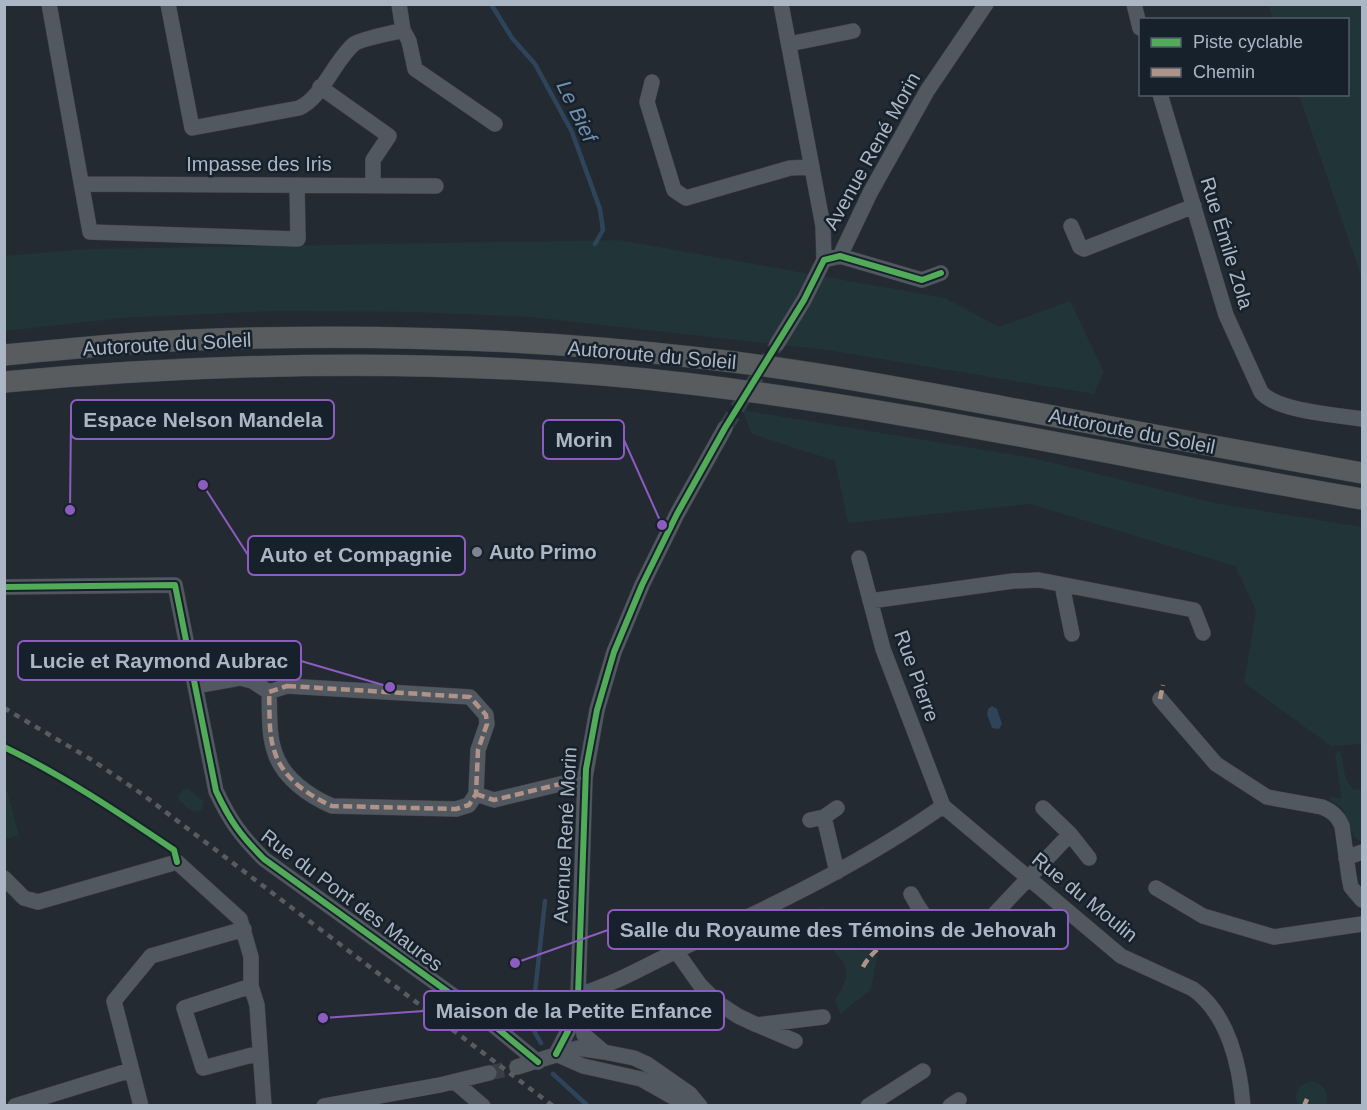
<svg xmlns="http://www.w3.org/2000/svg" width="1367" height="1110" font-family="Helvetica,sans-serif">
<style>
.green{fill:#213437}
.water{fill:#2e445b}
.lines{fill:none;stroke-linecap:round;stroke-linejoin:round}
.stream{stroke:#2e445b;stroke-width:4.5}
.minor-tunnel{stroke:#383f47;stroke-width:15;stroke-dasharray:15 8;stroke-linecap:butt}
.minor-casing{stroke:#40444a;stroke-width:16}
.highway-casing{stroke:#40464e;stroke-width:22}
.minor{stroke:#525860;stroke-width:15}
.highway{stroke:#585c5f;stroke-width:21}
.rail{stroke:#575c63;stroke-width:4.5;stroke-dasharray:6 6;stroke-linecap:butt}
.quiet{stroke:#af9288;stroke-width:4.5;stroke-dasharray:9 4.5;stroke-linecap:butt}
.cycleway-casing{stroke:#17212b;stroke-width:10}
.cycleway{stroke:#51ab58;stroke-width:6}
.poi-dot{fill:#7c8591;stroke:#17212b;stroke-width:2}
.labels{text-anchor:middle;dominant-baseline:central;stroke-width:5;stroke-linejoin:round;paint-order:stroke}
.street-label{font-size:20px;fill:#abb6c5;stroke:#17212b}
.poi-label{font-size:20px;font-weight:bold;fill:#abb6c5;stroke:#17212b;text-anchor:start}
.water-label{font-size:21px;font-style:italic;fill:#718faf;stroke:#17212b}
.leader{fill:none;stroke:#8c5cc1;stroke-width:2}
.callout-dot{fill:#8c5cc1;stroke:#17212b;stroke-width:2}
.callout{fill:#17212b;stroke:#8c5cc1;stroke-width:2}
.callout-label{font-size:21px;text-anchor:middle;font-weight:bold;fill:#abb6c5}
</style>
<rect width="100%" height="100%" fill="#242a31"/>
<path class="green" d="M1268 5H1362V279L1299 95 1348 94V20L1273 19Z
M619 240 945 298 999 327 1070 301 1104 372 1094 394 827 350 531 317 415 312 273 311 122 318 5 331V256L87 249Z
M742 410 1033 458 1215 503 1362 527V744L1331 746 1244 683 1256 610 1235 566 1030 504 848 523 835 461 752 434Z
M1340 750 1346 780 1353 789 1362 790V842L1354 837 1343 809 1330 799V796L1342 799 1335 755Z
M6 787 19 835 5 839 4 788Z
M188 789 204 801 202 809 198 812 190 810 177 798 183 790Z
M823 906C833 932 839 936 862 951L871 948 877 957 871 990 840 1014 835 1000C840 991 848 981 846 970 843 955 813 931 802 920Z
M1311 1081C1324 1083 1330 1093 1326 1105H1298C1293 1094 1299 1084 1311 1081Z"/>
<path class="water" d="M992 706 997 709 1002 724 999 729 992 728 987 714 988 709Z"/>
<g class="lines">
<path class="stream" d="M491 4 512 38 535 64 572 132 600 209 603 230 595 244
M541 1043 535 1033 532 1020 545 901
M553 1074 588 1106"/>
<path class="minor-tunnel" d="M725 428 777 344
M489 1073 517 1067"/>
<g class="minor-casing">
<path id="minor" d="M49 4 90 232 298 239 297 185
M168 4 192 128 299 108C322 98 334 61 354 44 360 39 393 33 403 30L399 4
M781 4 823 226 824 260
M1134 4 1140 28
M403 30 409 41 415 69 495 124
M789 44 853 31
M652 82 647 102 674 190 686 198 790 168 812 167
M320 87 389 136 373 160V186
M1160 94 1226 315 1261 392C1276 411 1337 415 1362 419
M82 184 436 186
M1071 226 1080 247 1084 249 1194 206
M840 256 870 193 927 91 986 4
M777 344 804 300 824 260 840 256 922 280 941 273
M859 558 883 649 943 806 1121 956 1193 989C1228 1014 1240 1065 1243 1106
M1062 585 1072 634
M4 587 175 585 216 791C230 821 241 836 264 859L487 1020 538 1062
M870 601 1013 581 1039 580 1194 610 1203 633
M195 686 240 678 252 681 269 692 287 686 470 697 486 715 487 724 478 750 476 794 469 805 456 809 332 806C309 796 283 778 275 753 268 734 270 711 269 692
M1160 699 1216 764 1267 797 1322 807C1332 811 1338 816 1342 826L1349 877 1351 887 1362 900
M476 794 494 800 585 778
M1043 808 1070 834 1089 858
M824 817 837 872
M810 820 824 817 837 808
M1346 858 1362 852
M4 878 24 898 38 902 177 862 240 919 251 957V986L257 1005 264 1106
M1156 888 1203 916 1274 937 1362 924
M911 894C922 915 942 944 970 940L1070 834
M676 951 700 985 718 1003 738 1016 757 1025 823 1017
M251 986 184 1008 203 1068 260 1053
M578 995C618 983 654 961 691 944 778 903 864 862 943 806
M580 1000 584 1035 603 1051
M760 1026 795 1041
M556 1054 568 1031 578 995 585 778 597 710 614 652 642 585 677 514 725 428
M556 1054 583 1066 641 1079 689 1106
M517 1067 578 1048 604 1052 634 1058 647 1064 690 1094 700 1106
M455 1082 483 1106
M15 1106 131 1070
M141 1106 114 1001 151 956 244 929
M324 1106 440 1085 489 1073
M868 1106 923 1071
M950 1106 959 1100"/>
</g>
<g class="highway-casing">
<path id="highway" d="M4 355C75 348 146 341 217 339 375 334 535 339 691 357 796 368 900 388 1004 407 1123 429 1243 452 1362 473
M4 382C233 361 463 357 691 384 917 411 1139 461 1362 499"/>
</g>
<use href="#minor" class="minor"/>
<use href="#highway" class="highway"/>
<path class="rail" d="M4 708 92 760 142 794 553 1106"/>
<path class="quiet" d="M287 686 470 697 486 715 487 724 478 750 476 794 469 805 456 809 332 806C309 796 283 778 275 753 268 734 270 711 269 692Z
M1160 699 1163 685
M476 794 494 800 585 778
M863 967C875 944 905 932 927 919
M1304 1106 1307 1099"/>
<g class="cycleway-casing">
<path id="cycleway" d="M4 587 175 585 216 791C230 821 241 836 264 859L487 1020 538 1062
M4 747C64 776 119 813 174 850L177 862
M556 1054 568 1031 578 995 586 769 597 710 614 652 642 585 677 514 725 428 804 300 824 260 840 256 922 280 941 273"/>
</g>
<use href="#cycleway" class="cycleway"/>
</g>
<circle class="poi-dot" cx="477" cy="552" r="6"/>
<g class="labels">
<g class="street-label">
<text transform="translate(872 151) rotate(-61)">Avenue René Morin</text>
<text x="259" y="164">Impasse des Iris</text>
<text transform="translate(1227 243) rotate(73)">Rue Émile Zola</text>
<text transform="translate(167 344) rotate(-3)">Autoroute du Soleil</text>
<text transform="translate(652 355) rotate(5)">Autoroute du Soleil</text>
<text transform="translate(1132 431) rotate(11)">Autoroute du Soleil</text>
<text transform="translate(917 676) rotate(70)">Rue Pierre</text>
<text transform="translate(565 835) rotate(-87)">Avenue René Morin</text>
<text transform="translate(1085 897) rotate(39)">Rue du Moulin</text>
<text transform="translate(352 900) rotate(37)">Rue du Pont des Maures</text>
</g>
<g class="poi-label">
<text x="489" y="552">Auto Primo</text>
</g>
<g class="water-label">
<text transform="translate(577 111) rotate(64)">Le Bief</text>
</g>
</g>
<path class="leader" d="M70 510L71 420M662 525L624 440M203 485L248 555M390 687L301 661M515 963L608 930M323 1018L424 1011"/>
<g class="callout-dot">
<circle cx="70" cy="510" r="6"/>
<circle cx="662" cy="525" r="6"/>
<circle cx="203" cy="485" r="6"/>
<circle cx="390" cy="687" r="6"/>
<circle cx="515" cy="963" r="6"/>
<circle cx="323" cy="1018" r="6"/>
</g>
<g class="callout">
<rect x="71" y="400" width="263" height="39" rx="6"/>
<rect x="543" y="420" width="81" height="39" rx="6"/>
<rect x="248" y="536" width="217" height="39" rx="6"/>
<rect x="18" y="641" width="283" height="39" rx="6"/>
<rect x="608" y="910" width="460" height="39" rx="6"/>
<rect x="424" y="991" width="300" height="39" rx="6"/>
</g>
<g class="callout-label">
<text x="203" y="427">Espace Nelson Mandela</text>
<text x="584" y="447">Morin</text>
<text x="356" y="562">Auto et Compagnie</text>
<text x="159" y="668">Lucie et Raymond Aubrac</text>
<text x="838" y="937">Salle du Royaume des Témoins de Jehovah</text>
<text x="574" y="1018">Maison de la Petite Enfance</text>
</g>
<rect width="1367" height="1110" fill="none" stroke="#abb6c5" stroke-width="12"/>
<rect x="1139" y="18" width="210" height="78" fill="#17212b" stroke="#525d69" stroke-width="1.5"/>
<rect x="1151" y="38" width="30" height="9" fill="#51ab58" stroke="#525d69" stroke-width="1.5"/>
<text x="1193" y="48" font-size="18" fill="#abb6c5">Piste cyclable</text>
<rect x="1151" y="68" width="30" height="9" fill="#af9288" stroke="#525d69" stroke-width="1.5"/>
<text x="1193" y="78" font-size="18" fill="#abb6c5">Chemin</text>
</svg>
